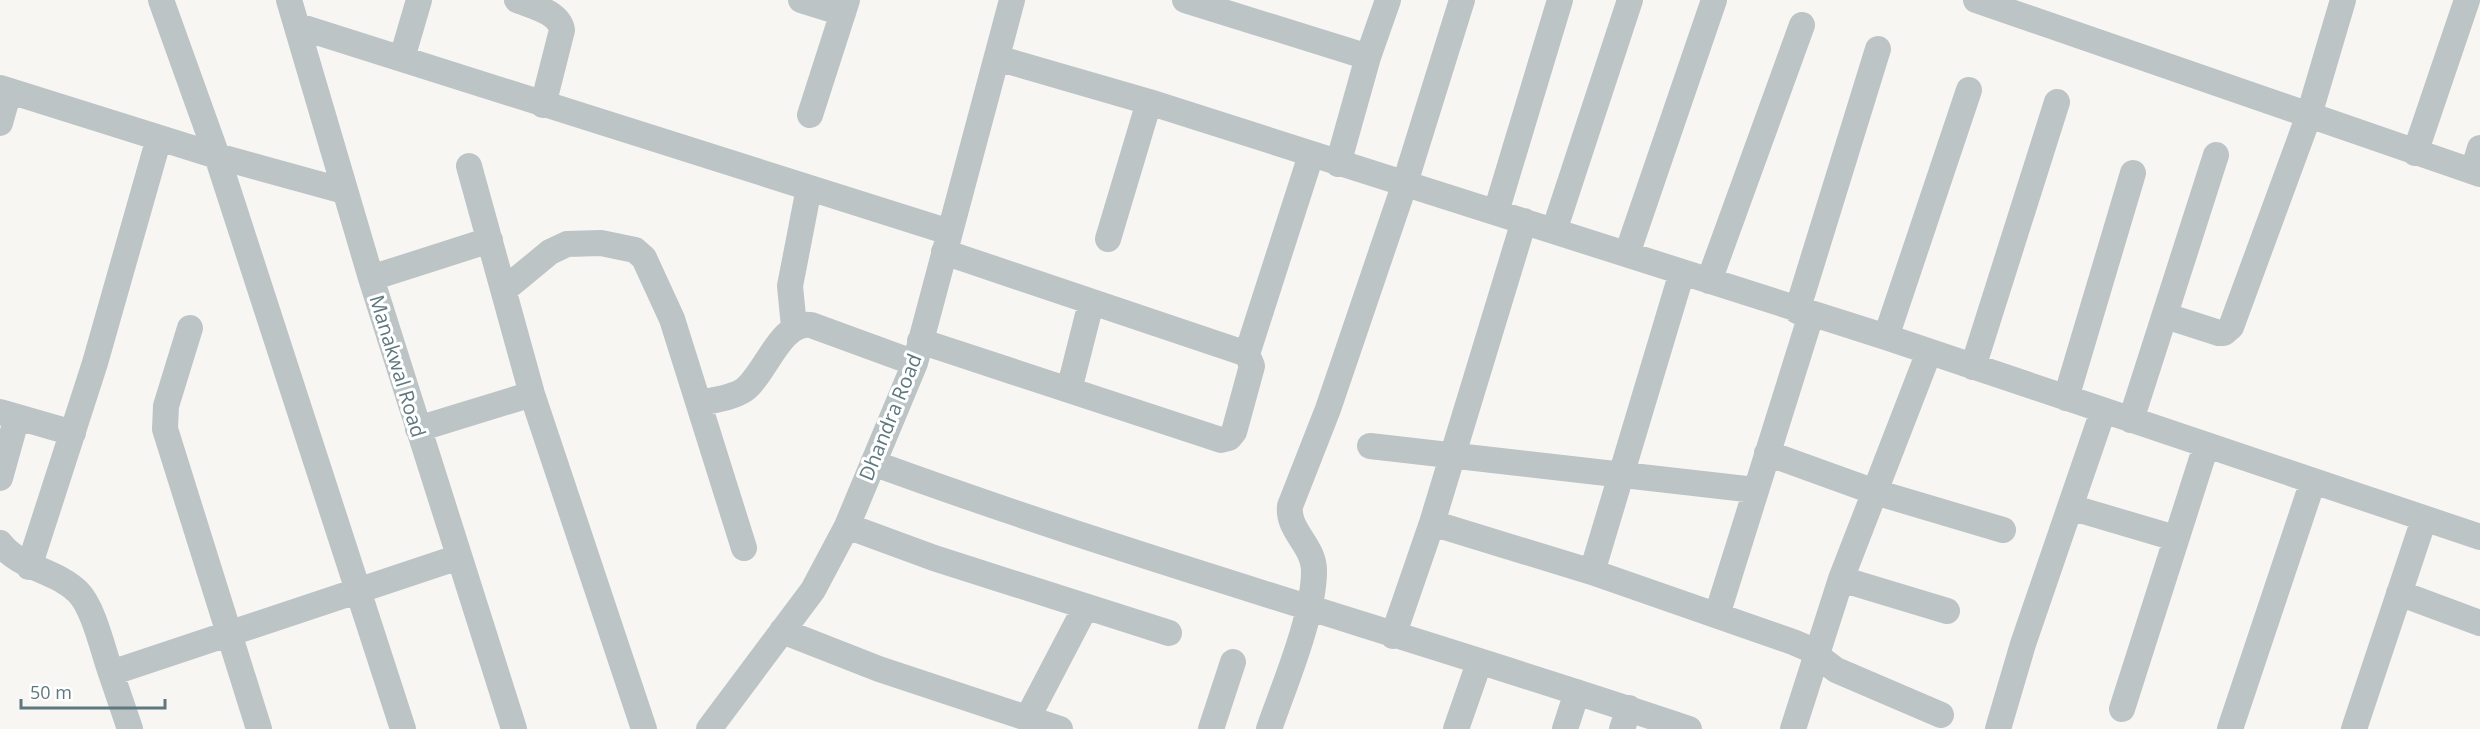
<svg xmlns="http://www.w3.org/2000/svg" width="2480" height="729" font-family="'Open Sans',sans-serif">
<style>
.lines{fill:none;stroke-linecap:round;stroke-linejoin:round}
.minor{stroke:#bcc4c6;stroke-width:26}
.labels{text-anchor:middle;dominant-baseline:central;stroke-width:6;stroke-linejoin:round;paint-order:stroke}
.street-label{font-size:20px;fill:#5f7880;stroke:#fff}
</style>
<rect width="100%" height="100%" fill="#f7f6f3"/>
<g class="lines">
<path class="minor" d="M161 0 217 156 403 729
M289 0 371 278 514 729
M517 0C532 6 559 12 562 30L543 105
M801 0 843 13
M1185 0 1368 57
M1976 0 2480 174
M298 26 949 232
M402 58 419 0
M997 58 1149 102 1886 337 2480 537
M0 88 217 156 344 191
M810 115 847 0
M0 123 9 91
M2415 153 2467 0
M1338 164 1368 57 1388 0
M469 166 532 394 644 729
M2473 171 2480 148
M1496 212 1560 0
M1554 231 1630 0
M1108 239 1149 102
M1627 254 1714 0
M371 278 490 240
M1709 281 1802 25
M504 290 550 252 567 244 601 243 635 250 644 258 672 319 744 548
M1797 311 1878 49
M2166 316 2219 333H2224L2231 327 2309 115 2343 0
M794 327 790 286 809 188
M190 328 166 406 165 429 259 729
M1886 337 1969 90
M920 341 1221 440 1229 438 1234 432 1252 366 1247 354 944 252
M1247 354 1311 155
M1973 367 2057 102
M1069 390 1091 303
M2066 398 2133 173
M699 403C713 400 732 398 744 390 765 375 781 320 811 325L915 363
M0 412 73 433
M2131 420 2216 155
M418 429 532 394
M1370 446 1755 490
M1767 453 1875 492 2003 530
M873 463C1141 561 1418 638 1689 729
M0 478 17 417
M2070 507 2175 538
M1432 523 1592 572 1793 642 1807 648 1836 670 1941 715
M847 526 934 558 1169 633
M0 543C20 569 56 570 78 592 94 608 103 651 111 673
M29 567 95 363 159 138
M1592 572 1682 272
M1841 579 1947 611
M2399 593 2480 623
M1717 615 1811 315
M782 631 879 669 1060 729
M1393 636 1432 523 1524 221
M2122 709 2206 446
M1027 719 1085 608
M130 729 111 673 459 557
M709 729 813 590 847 526 915 363 1012 0
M1211 729 1233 662
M1269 729C1284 686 1315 613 1314 569 1313 545 1287 530 1290 506L1328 409 1405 183 1462 0
M1456 729 1479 663
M1565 729 1577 692
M1622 729 1629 708
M1793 729 1841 579 1929 352
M1998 729 2023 644 2103 411
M2230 729 2313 481
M2354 729 2424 519"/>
</g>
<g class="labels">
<g class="street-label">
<text transform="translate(398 366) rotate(73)">Manakwal Road</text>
<text transform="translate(890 417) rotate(-68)">Dhandra Road</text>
</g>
</g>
<path d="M21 699v9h144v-9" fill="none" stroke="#5f7880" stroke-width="3"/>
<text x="30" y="699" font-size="18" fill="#5f7880" stroke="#ffffff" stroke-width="4.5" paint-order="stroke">50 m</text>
</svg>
